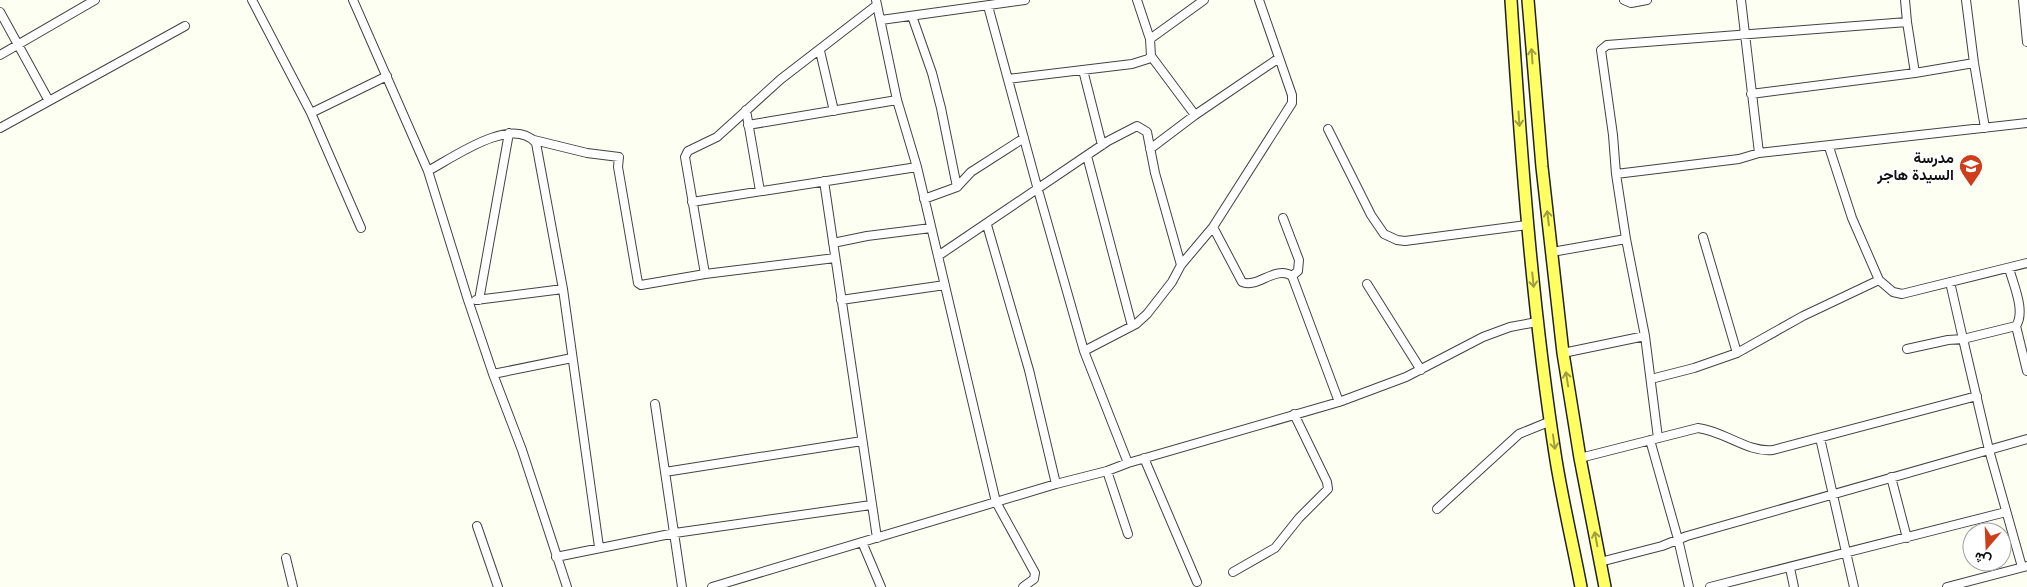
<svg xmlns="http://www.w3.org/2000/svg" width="2027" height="587" font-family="'Libre Baskerville',Vazirmatn,serif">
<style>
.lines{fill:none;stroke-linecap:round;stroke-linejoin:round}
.street-casing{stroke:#434343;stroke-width:10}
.primary-casing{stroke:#212121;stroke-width:14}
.street{stroke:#fff;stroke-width:8}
.primary{stroke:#ffff63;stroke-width:11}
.oneway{stroke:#9f9f42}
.labels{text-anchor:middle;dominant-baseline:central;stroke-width:5;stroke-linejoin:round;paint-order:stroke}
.poi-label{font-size:15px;font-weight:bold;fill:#101010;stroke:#fff;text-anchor:end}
</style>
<rect width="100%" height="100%" fill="#fefff3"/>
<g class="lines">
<g class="street-casing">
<path id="street" d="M252 0 311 113 361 228
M353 0 428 171 468 300 493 374 522 450 567 587
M876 0 897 100 917 167 996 502 1035 573 1034 579 1023 587
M1137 0 1150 39 1151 56 1195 115
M1624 0 1631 3 1647 0
M1741 0 1759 153
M1905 0 1907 22
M1966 0 1974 63 1985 128
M2023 0 2027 42
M988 6 1038 190 1084 351 1128 463
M0 12 49 101
M912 16 932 73 941 108 957 187
M881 20 1025 0
M1150 39 1204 0
M820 51 834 111
M0 55 95 0
M1083 70 1102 145
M1915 73 1974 63
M1008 79 1132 64 1148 59 1151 56
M746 110 760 191
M311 113 387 76
M748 125 897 100
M0 128 185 26
M1328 129 1371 215 1384 234 1397 240 1405 241 1527 225
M534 140 587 153 619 157 618 167 638 283 641 285 705 274 835 258
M1829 147 1852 218 1879 280 1893 292 1902 294 1914 291 2027 263
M1150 149 1195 115 1279 58
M1087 156 1132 326
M428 171C454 157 512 115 536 143L563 289 599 547
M1616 174 1739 159 1759 153 2027 123
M824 181 877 538
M924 199 957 187 971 172 1024 138
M692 202 917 167
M1283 218 1299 260 1298 271 1292 276
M987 225 1029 370 1056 484
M1213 227 1242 282C1257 289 1275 265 1292 276L1339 402
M1703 237 1737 353
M833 243 867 236 931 228
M1552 252 1626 239
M938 256 1108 141 1137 126 1147 132 1155 173 1181 265
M2009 268C2013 284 2026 311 2016 326L1963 339 1989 450 2022 567
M705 274 685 157 688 151 717 137 781 79 877 5
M1367 284 1421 370
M476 300 563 289
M479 300 509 133
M841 300 945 285
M2016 326 2027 371
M1907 349 1948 340 1963 339 1950 282
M1084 351 1136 324 1147 314 1172 282 1181 265 1213 227 1292 103V95L1259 0
M1563 353 1645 336
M493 374 572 358
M1651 379 1694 368 1737 353 1803 316 1879 280
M655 404 682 587
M1658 438 1645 336 1626 239 1616 174 1613 135 1601 50 1607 45 1907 22 1915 73 1751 94
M1820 438 1854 587
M1650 440 1678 539 1689 587
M1144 458 1197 582
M1580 458 1698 428C1724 431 1748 453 1773 450L1977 396
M1107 471 1128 534
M665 472 862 441
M1891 477 1907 538
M1437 509 1519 434 1551 421
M477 526 498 587
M862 542 881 587
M556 557 675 533 871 505
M286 558 293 587
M1600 562 1662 546 1687 536 2027 439
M1790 568 1794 587
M1233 572 1275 548 1299 518 1328 489 1327 482 1294 414
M712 587 1056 484 1107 471 1128 463 1339 402 1406 377 1483 337 1510 327 1537 322
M1710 587 2006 512
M1947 587 2027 566"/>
</g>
<g class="primary-casing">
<path id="primary" d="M1511 0C1521 154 1532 308 1556 460 1563 503 1573 545 1581 587
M1528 0 1542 167 1563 353 1580 458 1605 587"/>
</g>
<use href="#street" class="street"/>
<use href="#primary" class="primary"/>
</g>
<defs><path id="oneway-shaft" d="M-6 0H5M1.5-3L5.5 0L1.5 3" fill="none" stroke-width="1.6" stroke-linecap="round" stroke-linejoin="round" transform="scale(1.25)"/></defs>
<g class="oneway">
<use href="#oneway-shaft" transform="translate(1532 56) rotate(-94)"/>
<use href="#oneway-shaft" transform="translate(1519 119) rotate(86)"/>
<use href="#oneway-shaft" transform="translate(1548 218) rotate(-97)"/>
<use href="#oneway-shaft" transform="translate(1533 280) rotate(84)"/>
<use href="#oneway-shaft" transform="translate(1567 379) rotate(-99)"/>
<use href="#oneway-shaft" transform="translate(1554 442) rotate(82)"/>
<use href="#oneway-shaft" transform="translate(1596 539) rotate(-101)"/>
</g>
<defs>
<g id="school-pin" transform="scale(1.25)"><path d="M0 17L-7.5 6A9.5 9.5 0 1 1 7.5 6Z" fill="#ce3e1a" stroke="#fff"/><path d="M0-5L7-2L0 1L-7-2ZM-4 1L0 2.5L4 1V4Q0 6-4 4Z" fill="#fff"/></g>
</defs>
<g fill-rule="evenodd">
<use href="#school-pin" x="1971" y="166"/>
</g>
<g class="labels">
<g class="poi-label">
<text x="1954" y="157">مدرسة<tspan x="1954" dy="17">السيدة هاجر</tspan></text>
</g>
</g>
<g transform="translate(1987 547) rotate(199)"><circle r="24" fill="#ffffff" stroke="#9f9f9f"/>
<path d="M0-4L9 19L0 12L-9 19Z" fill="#ce3e1a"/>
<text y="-8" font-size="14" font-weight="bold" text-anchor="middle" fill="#101010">ش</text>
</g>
</svg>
